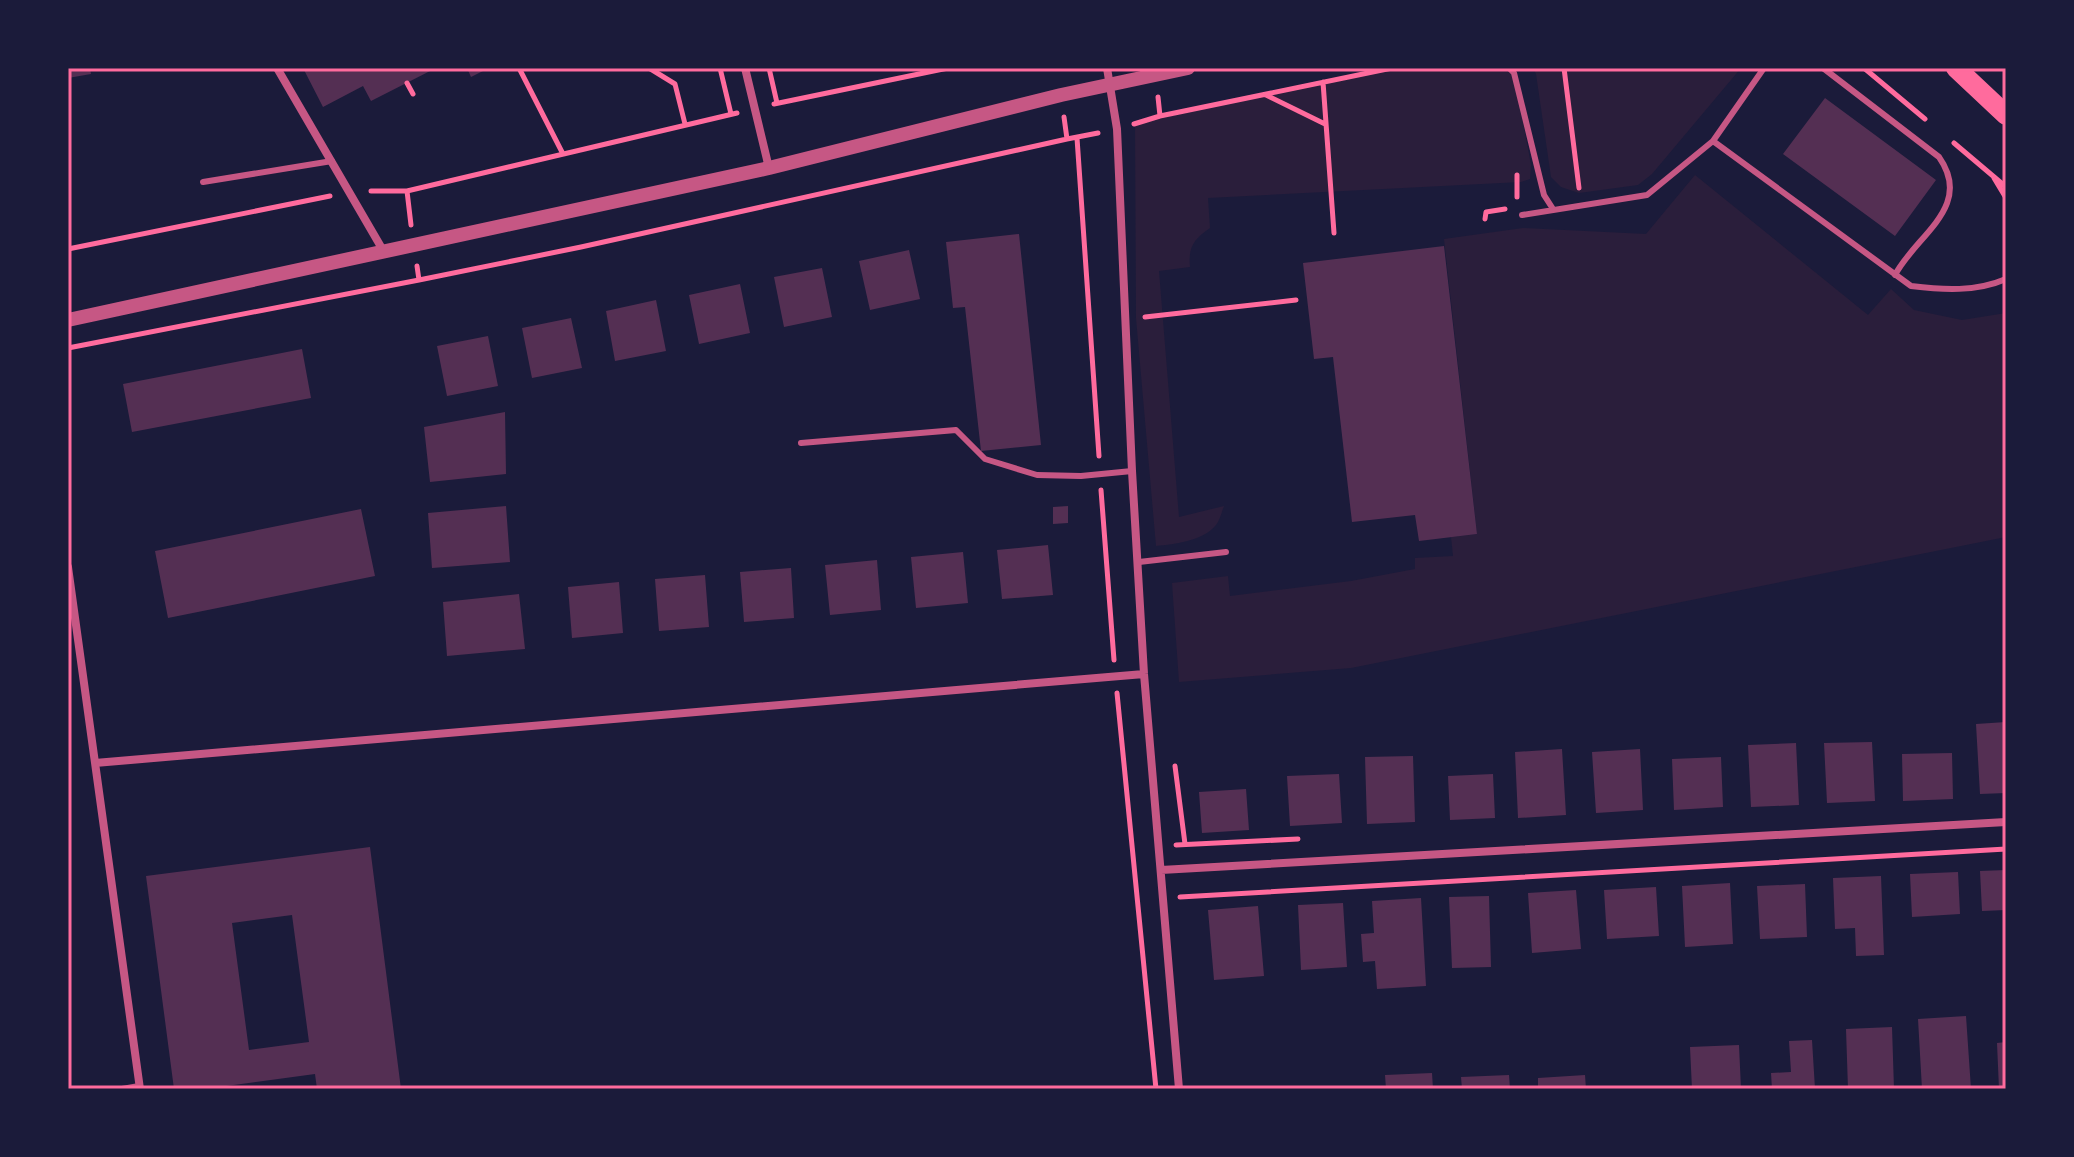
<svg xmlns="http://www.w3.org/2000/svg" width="2074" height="1157" font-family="'Titillium Web',sans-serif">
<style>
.green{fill:#2a1e3b}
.building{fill:#542f53;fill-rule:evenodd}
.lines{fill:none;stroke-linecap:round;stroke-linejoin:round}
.path{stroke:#ff6b9d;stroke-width:5}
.service{stroke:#c65784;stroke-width:6}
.minor{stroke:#c65784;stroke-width:8}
.tertiary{stroke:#c65784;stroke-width:14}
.primary{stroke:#ff6b9d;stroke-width:20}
.neatline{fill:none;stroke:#ff6b9d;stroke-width:3}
</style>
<rect width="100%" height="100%" fill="#1b1b3a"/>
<path class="green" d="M1392 68H1509L1514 73 1531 165 1530 179 1521 182 1208 198 1210 228C1194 239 1188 247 1190 267L1159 271 1179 517 1224 506C1222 511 1220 520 1216 525 1203 541 1175 544 1156 546L1136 318 1135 124Z
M1533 68H1741L1652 174 1638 185 1579 193 1561 187 1551 177 1536 74Z
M1695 175 1868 315 1891 289 1914 310 1962 320 2006 313V537L1351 668 1179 682 1172 583 1228 576 1230 596 1351 581 1415 569V558L1453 556 1451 537 1477 534 1444 239 1523 228 1646 234Z"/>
<path class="building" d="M68 68H90L91 74 68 78Z
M303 68H436L371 101 363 86 323 107Z
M467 68H489L471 77Z
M1825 98 1936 180 1895 236 1783 154Z
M1019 234 1041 445 981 451 965 307 953 308 946 242Z
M1444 246 1477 534 1419 541 1415 515 1352 522 1333 357 1314 359 1303 263Z
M909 250 920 299 870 310 859 261Z
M822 268 832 317 784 327 774 277Z
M740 284 750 333 699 344 689 295Z
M656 300 666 351 615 361 606 311Z
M571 318 582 368 532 378 522 328Z
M488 336 498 386 447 396 437 346Z
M302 349 311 398 132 432 123 384Z
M505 412 506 474 430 482 424 427Z
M506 506 510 562 432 568 428 513Z
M1068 506V523L1053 524V507Z
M361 509 375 576 168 618 155 551Z
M1048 545 1053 595 1002 599 997 550Z
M963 552 968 603 916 608 911 557Z
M877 560 881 610 830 615 825 565Z
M791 568 794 618 744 622 740 572Z
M705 575 709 627 659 631 655 579Z
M619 582 623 633 572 638 568 587Z
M519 594 525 649 447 656 443 602Z
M2006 722V793L1980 794 1976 724Z
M1872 742 1875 801 1827 803 1824 743Z
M1796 743 1799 805 1751 807 1748 745Z
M1562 749 1566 815 1518 818 1515 752Z
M1640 749 1643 810 1596 813 1592 752Z
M1952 753 1953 799 1903 801 1902 754Z
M1413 756 1415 822 1367 824 1365 757Z
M1721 757 1723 807 1674 810 1672 759Z
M1339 774 1342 823 1290 826 1287 776Z
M1493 774 1495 818 1450 820 1448 776Z
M1246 789 1249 830 1202 833 1199 792Z
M370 847 401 1089H317L315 1074 204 1089H174L146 876ZM292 915 309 1042 249 1050 232 923Z
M2006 870V910L1982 911 1980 871Z
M1958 872 1960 914 1912 917 1910 874Z
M1881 876 1884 955 1856 956 1855 928 1835 929 1833 878Z
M1730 883 1733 944 1685 947 1682 886Z
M1805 884 1807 937 1760 939 1757 886Z
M1656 887 1659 936 1607 939 1604 890Z
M1576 890 1581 949 1532 953 1528 893Z
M1489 896 1491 967 1452 968 1449 897Z
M1421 898 1426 986 1377 989 1375 961 1363 962 1361 934 1374 933 1372 901Z
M1343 903 1347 967 1301 970 1298 905Z
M1258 906 1264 976 1214 980 1208 910Z
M1966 1016 1971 1089H1922L1918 1019Z
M1892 1027 1894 1089H1848L1846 1029Z
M1812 1040 1815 1089H1772L1771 1073 1791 1072 1789 1041Z
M2006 1042V1089H1999L1997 1043Z
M1739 1045 1741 1089H1692L1690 1047Z
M1432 1073 1433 1089H1386L1385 1075Z
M1509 1075 1510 1089H1462L1461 1077Z
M1585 1075 1586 1089H1538V1078Z"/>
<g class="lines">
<path class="path" d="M519 68 563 154
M649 68 675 84 685 124
M720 68 731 114
M769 68 777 103
M1564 68 1579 188
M1864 68 1925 119
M1323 82 1334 233
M407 83 413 94
M1266 95 1325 124
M774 104 948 68
M1160 116 1392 68
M1064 117 1067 139 1098 133
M1134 124 1160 116 1158 97
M1077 138 1099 456
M1954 143 2006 187
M1994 178 2006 198
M371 191H407L411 225
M407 191 737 113
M1517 197V175
M1485 219 1486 212 1505 209
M68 249 330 196
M419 280 581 247 1067 139
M1145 317 1296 300
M68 348 419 280 417 266
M1101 490 1114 660
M1117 693 1156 1089
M1175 766 1185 844
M1176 845 1298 839
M1180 897 2006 849"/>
<path class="service" d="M1509 68 1514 73 1544 195 1553 209
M1823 68 1939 157C1974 207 1916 235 1895 275
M1713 141 1764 68
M203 182 332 161
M1522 215 1647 195 1713 141 1911 286C1943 290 1976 292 2006 279
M801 443 956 430 985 459 1037 475 1081 476 1132 471
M1139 562 1226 552
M122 1089 139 1086"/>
<path class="minor" d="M277 68 384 252
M745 68 769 168
M1107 68 1117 129 1132 471 1144 674 1179 1089
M68 567 140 1089
M95 763 1144 674
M1161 870 2006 822"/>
<path class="tertiary" d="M68 320 769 168 1061 95 1188 68"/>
<path class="primary" d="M1956 68 2006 115"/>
</g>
<rect width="2074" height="1157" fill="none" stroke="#1b1b3a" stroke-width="140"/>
<rect x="70" y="70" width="1934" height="1017" class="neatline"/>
</svg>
